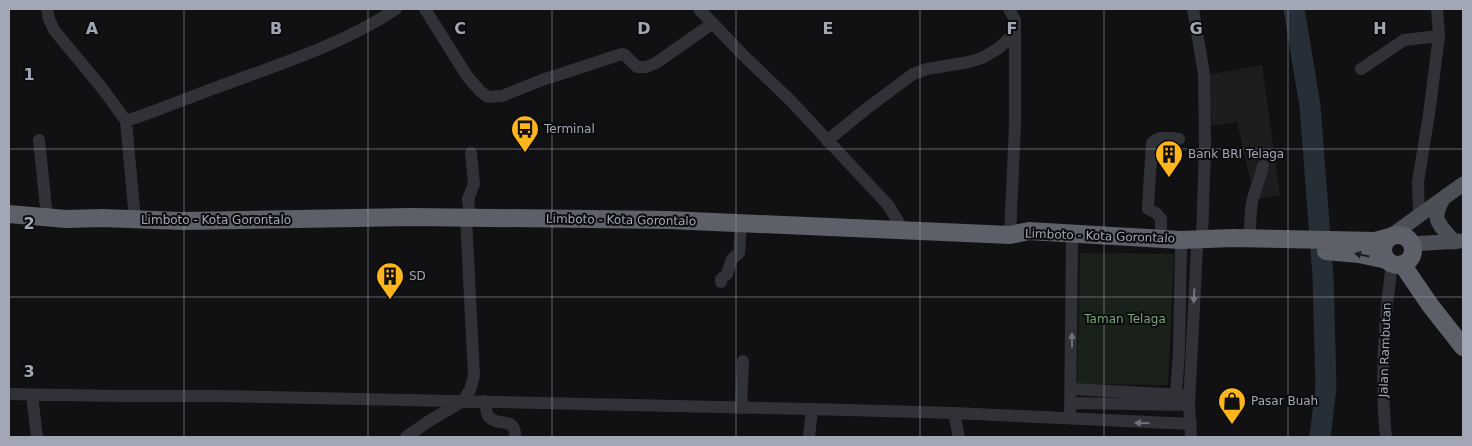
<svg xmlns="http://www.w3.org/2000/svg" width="1472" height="446" font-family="'DejaVu Sans',sans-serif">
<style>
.built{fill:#1d1d20}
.green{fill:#19211a}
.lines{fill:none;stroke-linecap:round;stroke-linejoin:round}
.river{stroke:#262f37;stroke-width:21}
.minor{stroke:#313238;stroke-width:12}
.major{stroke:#4d4f57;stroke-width:15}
.highway{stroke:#5d6069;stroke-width:18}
.oneway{fill:#1c1d20}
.oneway2{fill:#6f727d}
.grid{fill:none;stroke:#a1a7b5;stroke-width:1;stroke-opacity:0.55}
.labels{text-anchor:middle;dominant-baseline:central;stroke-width:4;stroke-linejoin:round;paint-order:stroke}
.poi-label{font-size:12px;fill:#a1a7b5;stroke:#0c0c0e;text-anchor:start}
.street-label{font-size:12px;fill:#a1a7b5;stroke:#0c0c0e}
.park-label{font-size:12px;fill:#76a279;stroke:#0c0c0e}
.grid-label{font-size:16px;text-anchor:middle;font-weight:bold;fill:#a1a7b5;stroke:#0c0c0e;stroke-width:4;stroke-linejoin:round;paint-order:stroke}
</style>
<rect width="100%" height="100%" fill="#111113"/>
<path class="built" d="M1262 65 1280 195 1255 200 1237 122 1212 126 1207 75Z"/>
<path class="green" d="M1080 253 1174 254 1168 385 1077 384Z"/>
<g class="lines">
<path class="river" d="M1294 9 1310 106 1323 276 1326 387 1320 437"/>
<path class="minor" d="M47 9 49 19 54 30 102 88 126 121 135 220
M425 9 467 76 480 91 488 97 502 96 542 80 622 54 625 55 637 67H646L656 63 713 23
M699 9 743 55 790 100 888 205 904 231
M1009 9 1015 20V125L1010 235
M1193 9 1204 74 1205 147 1202 239
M1437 9 1439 36
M1361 69 1404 40 1439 36 1429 114 1418 182 1419 215
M126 121C160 110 192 96 226 84 283 63 345 43 396 9
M39 140 47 217
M827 141 866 109 913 74 927 69 969 62 982 58 999 48 1015 33
M470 219 468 199 474 184 471 153
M1161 239V219L1156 213 1148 209V205L1152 143C1159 135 1170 138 1179 139
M1250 239C1250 226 1250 214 1252 202 1255 190 1260 179 1263 166
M721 282V279L727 274 732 259 739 253 741 224
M1072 389 1184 395
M9 394 119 396H220L812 409 954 413 1191 424
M1176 394 1179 353 1181 247
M32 395 37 437
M485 401C486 406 486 414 489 417 499 428 516 415 515 437
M1071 403 1189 405
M741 408 743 361
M954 413 959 437
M1070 418 1072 243
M406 437 429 421 463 401 470 390 474 376 466 218
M809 437 812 409
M1191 437 1189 405 1197 247
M1386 437C1380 379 1384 321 1392 264"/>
<path class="major" d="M1443 199C1430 221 1440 224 1454 242
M1392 235 1463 184
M1411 244 1460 241"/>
<path class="highway" d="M9 214 66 219 102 218 182 221 412 217 669 220 1010 235 1029 231 1181 240 1233 238 1375 241 1390 237
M1383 250a15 15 0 1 1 30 0a15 15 0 1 1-30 0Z
M1326 251 1359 254 1387 260
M1402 264 1430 305 1463 347"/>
</g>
<defs><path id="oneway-solid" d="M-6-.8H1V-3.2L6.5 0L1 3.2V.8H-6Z" transform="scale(1.25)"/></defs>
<use class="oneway" href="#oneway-solid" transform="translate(1362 255) rotate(-168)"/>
<g class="oneway2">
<use href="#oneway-solid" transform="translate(1194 296) rotate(93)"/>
<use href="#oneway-solid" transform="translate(1072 340) rotate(-90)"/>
<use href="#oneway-solid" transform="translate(1142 423) rotate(-178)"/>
</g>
<path class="grid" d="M184 9V437M368 9V437M552 9V437M736 9V437M920 9V437M1104 9V437M1288 9V437M9 149H1463M9 297H1463"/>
<defs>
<g id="bus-pin" transform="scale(1.4375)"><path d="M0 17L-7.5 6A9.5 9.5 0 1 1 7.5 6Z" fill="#ffb51c" stroke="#0c0c0e"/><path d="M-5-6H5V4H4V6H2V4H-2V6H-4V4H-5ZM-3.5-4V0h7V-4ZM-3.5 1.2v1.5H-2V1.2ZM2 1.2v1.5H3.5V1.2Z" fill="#111"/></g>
<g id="building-pin" transform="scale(1.4375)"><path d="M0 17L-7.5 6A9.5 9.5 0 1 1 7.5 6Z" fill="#ffb51c" stroke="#0c0c0e"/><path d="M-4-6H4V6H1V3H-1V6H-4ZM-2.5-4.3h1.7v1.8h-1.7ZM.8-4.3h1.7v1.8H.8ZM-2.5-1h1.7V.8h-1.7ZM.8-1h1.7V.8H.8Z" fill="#111"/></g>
<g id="shop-pin" transform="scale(1.4375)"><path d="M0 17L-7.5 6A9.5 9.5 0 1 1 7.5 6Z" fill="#ffb51c" stroke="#0c0c0e"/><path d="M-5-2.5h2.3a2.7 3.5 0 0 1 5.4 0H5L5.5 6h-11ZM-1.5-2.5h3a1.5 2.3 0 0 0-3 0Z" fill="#111"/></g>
</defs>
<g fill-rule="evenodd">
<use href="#bus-pin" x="525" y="129"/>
<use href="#building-pin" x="1169" y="154"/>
<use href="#building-pin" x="390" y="276"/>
<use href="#shop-pin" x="1232" y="401"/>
</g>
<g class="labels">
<g class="poi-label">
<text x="544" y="129">Terminal</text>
<text x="1188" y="154">Bank BRI Telaga</text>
<text x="409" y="276">SD</text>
<text x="1251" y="401">Pasar Buah</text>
</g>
<g class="street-label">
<text x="216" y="220">Limboto - Kota Gorontalo</text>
<text transform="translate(621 220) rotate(1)">Limboto - Kota Gorontalo</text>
<text transform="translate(1100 236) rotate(2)">Limboto - Kota Gorontalo</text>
<text transform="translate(1385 350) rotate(-88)">Jalan Rambutan</text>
</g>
<g class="park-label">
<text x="1125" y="319">Taman Telaga</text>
</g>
</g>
<g class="grid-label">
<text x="92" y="34">A</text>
<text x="276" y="34">B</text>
<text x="460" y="34">C</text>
<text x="644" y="34">D</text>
<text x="828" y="34">E</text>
<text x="1012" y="34">F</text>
<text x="1196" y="34">G</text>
<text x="1380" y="34">H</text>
<text x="29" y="80">1</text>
<text x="29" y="229">2</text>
<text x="29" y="377">3</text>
</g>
<rect width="1472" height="446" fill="none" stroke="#a1a7b5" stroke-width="20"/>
</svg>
